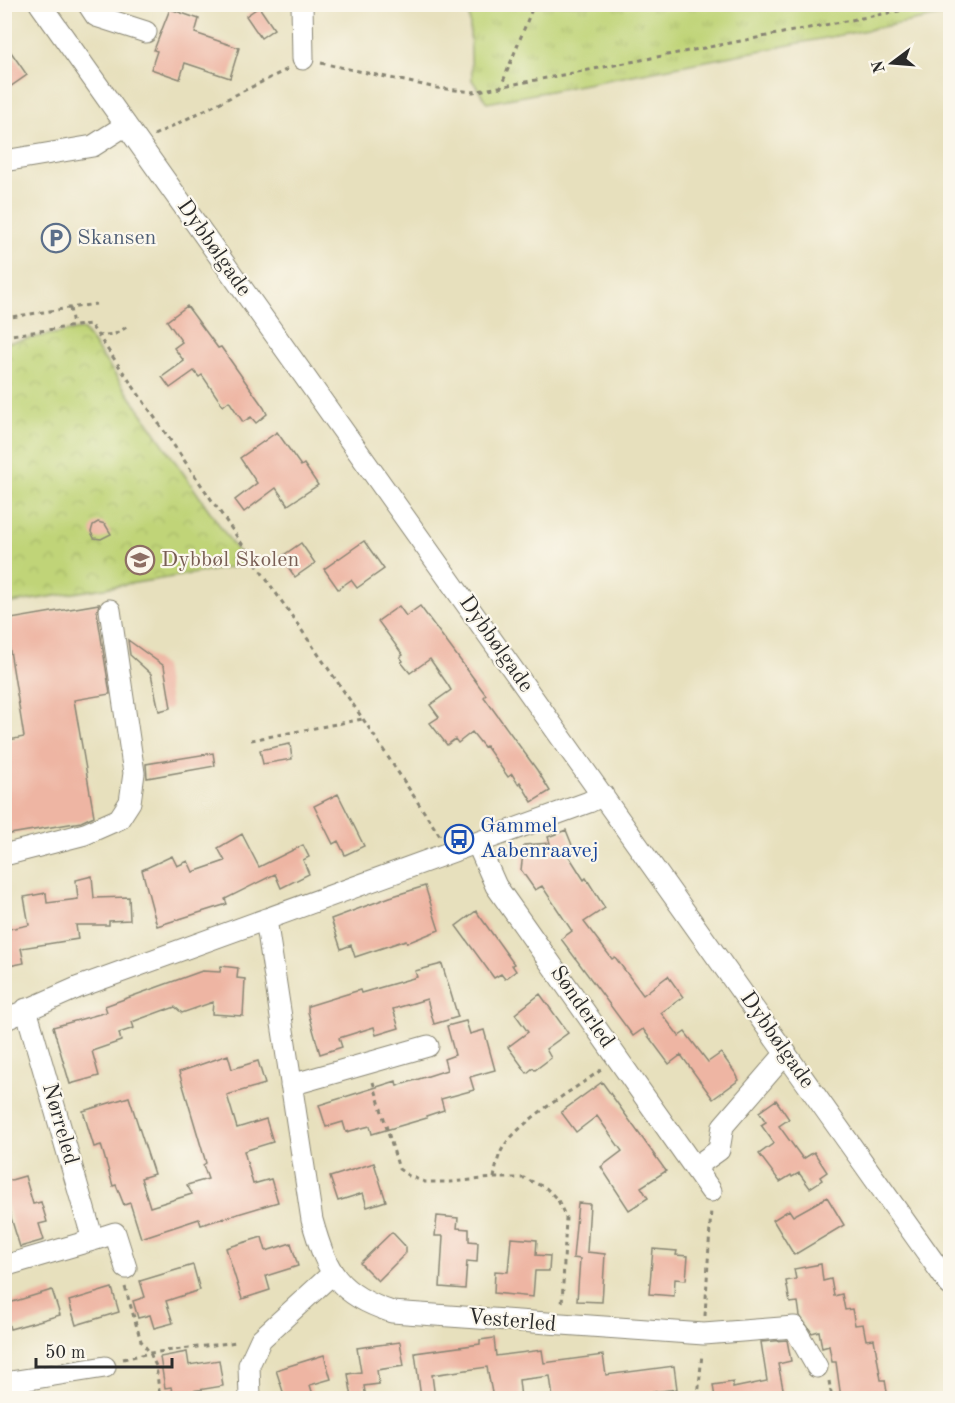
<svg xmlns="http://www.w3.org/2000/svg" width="955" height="1403" font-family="'Old Standard TT',serif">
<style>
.grass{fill:url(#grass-tufts);stroke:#768052;stroke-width:1.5}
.park{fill:url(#park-crowns);stroke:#768052;stroke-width:1.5}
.building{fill:#eeb5a3}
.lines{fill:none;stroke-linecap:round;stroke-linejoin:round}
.minor-casing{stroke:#898674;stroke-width:23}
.path{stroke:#898674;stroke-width:3;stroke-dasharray:4.5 4.5;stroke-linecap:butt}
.minor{stroke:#fff;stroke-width:21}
.labels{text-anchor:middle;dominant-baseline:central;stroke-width:4.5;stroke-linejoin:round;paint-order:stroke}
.service-label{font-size:22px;fill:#4e5e75;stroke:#fbf7ec;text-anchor:start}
.street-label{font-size:22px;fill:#2b2b2b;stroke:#fbf7ec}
.education-label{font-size:22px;fill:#785e54;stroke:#fbf7ec;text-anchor:start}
.transit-label{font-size:22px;fill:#164399;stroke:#fbf7ec;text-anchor:start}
</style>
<defs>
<pattern id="grass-tufts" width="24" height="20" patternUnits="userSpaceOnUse" patternTransform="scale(1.5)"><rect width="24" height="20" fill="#c0d478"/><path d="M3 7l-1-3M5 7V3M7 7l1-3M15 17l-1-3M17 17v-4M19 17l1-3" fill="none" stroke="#a5b668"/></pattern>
<pattern id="park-crowns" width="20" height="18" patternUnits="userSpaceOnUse" patternTransform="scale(1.5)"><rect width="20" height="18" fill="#c0d478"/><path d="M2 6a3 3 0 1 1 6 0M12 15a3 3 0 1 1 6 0" fill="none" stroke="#a5b668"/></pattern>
</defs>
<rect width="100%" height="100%" fill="#fbf7ec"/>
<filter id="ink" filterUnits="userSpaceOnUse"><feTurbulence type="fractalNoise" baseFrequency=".0167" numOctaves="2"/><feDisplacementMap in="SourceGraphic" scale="12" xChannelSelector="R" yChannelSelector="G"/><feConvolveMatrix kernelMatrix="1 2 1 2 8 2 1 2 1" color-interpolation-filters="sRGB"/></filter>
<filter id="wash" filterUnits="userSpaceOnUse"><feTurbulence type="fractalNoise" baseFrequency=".008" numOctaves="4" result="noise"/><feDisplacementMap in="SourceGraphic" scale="24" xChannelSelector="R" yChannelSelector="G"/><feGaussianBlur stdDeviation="1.35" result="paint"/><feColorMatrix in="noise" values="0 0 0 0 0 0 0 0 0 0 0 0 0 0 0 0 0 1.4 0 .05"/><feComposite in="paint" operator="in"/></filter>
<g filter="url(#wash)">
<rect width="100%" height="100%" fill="#e7e0bd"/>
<path class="grass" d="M950 4V14L487 103 472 80 469 5Z"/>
<path class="park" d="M80 329 84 330 247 565 5 604V343Z"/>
<g id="blocks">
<path class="building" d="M259 7 274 29 261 38 246 16Z
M170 9 199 19 195 33 239 48 230 78 185 63 180 79 151 69 157 51 154 50Z
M4 42 27 75 4 91Z
M187 306 218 348 221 347 264 408 267 414 256 423 251 417 243 422 229 401 223 406 202 375 199 377 194 371 170 388 162 377 184 361 174 348 182 342 167 321Z
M277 432 301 466 304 464 318 485 288 505 276 488 244 512 235 500 257 483 240 458Z
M98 522 105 524 111 534 101 539 94 538 91 532 93 525Z
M364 541 384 569 357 588 351 580 338 589 324 569Z
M301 543 315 563 295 577 281 557Z
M99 604 97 612 110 694 74 700 94 816 81 822 4 835V741L24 737 5 620Z
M399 606 406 616 420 606 486 695 484 697 537 770 550 791 532 802 520 782 518 784 512 774 508 777 486 746 484 747 472 732 458 743 455 739 447 745 430 723 439 717 430 705 451 690 448 685 430 659 410 673 401 662 403 661 400 657 403 655 378 621Z
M128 640 164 666 171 708 159 711 151 674 130 655Z
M290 744 292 759 263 764 260 750Z
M213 753 215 766 147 778 146 764Z
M338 794 364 846 345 855 338 841 333 844 314 806Z
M566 830 574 850 567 853 584 880 586 878 605 908 584 922 612 959 615 957 643 995 668 976 683 997 661 1013 679 1036 685 1032 708 1062 721 1053 736 1074 739 1080 713 1099 681 1055 669 1064 643 1029 633 1036 561 939 572 931 542 886 535 890 521 870 524 845 550 843 548 837Z
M242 834 259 867 303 845 309 857 303 860 309 874 281 888 275 874 225 899 227 904 157 926 142 870 172 856 177 866 188 861 193 872 225 861 218 848Z
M92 876 94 898 129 897 130 920 109 921V925H76L78 939 21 948 24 963 4 967V930L29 925 24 897 46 893 47 903 78 899 76 880Z
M425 886 439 930 407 943 406 940 355 957 351 945 341 949 331 919 390 897Z
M476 911 514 964 512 965 516 971 505 979 501 974 494 978 456 926Z
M442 964 458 1017 434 1024 427 999 393 1009 399 1028 376 1035 374 1027 339 1038 342 1047 320 1054 308 1012V1006L360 990 361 993 417 977 415 971Z
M221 966 238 968 237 978 245 979 243 1016 212 1014 213 1002 182 1013 175 1007 167 1010V1009L132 1022 134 1028 119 1033 121 1041 92 1051 99 1076 70 1084 53 1027 107 1012 105 1006 202 971 220 972Z
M540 994 568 1033 546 1049 551 1058 535 1070 533 1068 527 1073 508 1047 528 1032 515 1014Z
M466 1021 470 1034 484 1030 495 1070 470 1077 474 1090 441 1099 444 1110 426 1116 427 1118 372 1134 370 1126 346 1132 343 1122 326 1127 319 1105 396 1081 397 1086 447 1070 444 1059 455 1055 447 1026Z
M228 1055 232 1069 258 1061 265 1084 227 1095 237 1128 266 1119 273 1142 244 1151 253 1184 271 1179 278 1202 201 1225 199 1219 141 1238 130 1203 124 1205 116 1185 113 1186 101 1145 94 1147 83 1111 129 1097 154 1174 141 1178 150 1207 192 1194 187 1185 208 1179 203 1165 206 1163 179 1072Z
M602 1082 666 1171 641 1187 648 1198 629 1210 601 1167 622 1151 597 1116 576 1132 561 1112Z
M776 1100 789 1119 779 1126 803 1159 814 1152 827 1172 820 1177 822 1180 810 1188 799 1173 792 1177 791 1175 780 1182 759 1154 774 1143 761 1125 766 1122 759 1112Z
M374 1163 386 1201 367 1207 363 1193 338 1201 330 1177Z
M25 1176 33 1204 41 1202 47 1222 39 1224 44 1240 20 1247 4 1195V1182Z
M827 1197 844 1225 794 1255 773 1220 789 1210 793 1216Z
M578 1203 590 1204 587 1252 605 1254 602 1302 577 1301 580 1259 573 1258Z
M437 1216 458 1218 457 1228 469 1229V1241L478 1242 477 1262 467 1261 465 1289 440 1287 443 1236H435Z
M392 1232 406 1247V1253L378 1281 360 1263Z
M262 1237 266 1251 291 1243 298 1266 266 1276 270 1290 242 1299 226 1248Z
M511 1238 537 1240 536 1255 550 1256 549 1271H535L533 1297 494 1293 495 1271 508 1272Z
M653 1249 677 1251 676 1255 688 1256 686 1280 675 1279 674 1296 649 1294Z
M821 1264 823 1281 831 1279 834 1296 842 1294 845 1310 852 1309 855 1325 863 1324 866 1340 874 1339 881 1380H885L888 1398H841L836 1362H832L829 1346 822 1348 819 1331 812 1333 800 1316 798 1302 790 1303 786 1281 796 1279 794 1269Z
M193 1265 200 1290 166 1301 173 1323 154 1328 150 1315 138 1318 133 1301 145 1297 140 1281Z
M112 1288 119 1312 76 1325 69 1301Z
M52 1290 60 1315 10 1329 4 1307 9 1305V1303Z
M494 1338 496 1356 542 1350 544 1363 603 1355 606 1375 674 1366 677 1389 646 1393V1398H553L550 1376 519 1380 521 1398H493L487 1367 432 1375 435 1398H421L415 1353 480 1344V1340Z
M787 1340 791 1361 778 1364 785 1398H715L713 1385 733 1382V1388L767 1381 761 1342Z
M400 1342 404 1366 377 1370 379 1384 364 1386 366 1398H352L348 1374 361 1372 357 1348Z
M187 1352 189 1365 219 1360 223 1386 180 1393 172 1392 171 1387 165 1388 160 1357Z
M324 1355 331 1379 310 1385 314 1398H285L276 1370Z"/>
</g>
</g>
<g filter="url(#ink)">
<use href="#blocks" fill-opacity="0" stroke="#898674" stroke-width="1.5"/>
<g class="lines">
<g class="minor-casing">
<path id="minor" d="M40 4 950 1285
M88 4 96 16 146 32
M302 4 303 59
M4 161 93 146 126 125
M477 843 496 886 711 1191
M4 855 85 834 119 819 130 802 134 773 110 610
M266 919 312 1220C327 1273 338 1294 392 1312L704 1334 794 1327 817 1367
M26 1009 93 1240 115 1233 126 1268
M4 1020 79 987 589 802 603 795
M291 1085 428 1046
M695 1167 719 1150 723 1126 786 1053
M4 1266 93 1240
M4 1383 105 1367
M250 1398 249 1365 261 1339 332 1274"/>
</g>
<path class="path" d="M321 63 437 88 473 92 935 4
M500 89 534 4
M154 135 288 69
M70 308 73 325
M4 318 96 304
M4 336 90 324 363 719 440 836
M97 336 115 334 130 325
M251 740 363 719
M373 1082 399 1169 409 1176 425 1182H451L494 1178H524L546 1188 558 1200 566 1218 562 1306
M494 1178C496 1167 498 1155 504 1146 525 1117 572 1091 601 1070
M125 1287 141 1341 150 1353 156 1366 160 1398
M705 1316 711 1209
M123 1359 150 1353 237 1342
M829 1381 832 1398
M698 1398 702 1353"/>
<use href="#minor" class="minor"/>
</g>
</g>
<defs>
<g id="parking-ring" transform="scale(1.5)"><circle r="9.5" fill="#fbf7ec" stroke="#5c6f8a" stroke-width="1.5"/><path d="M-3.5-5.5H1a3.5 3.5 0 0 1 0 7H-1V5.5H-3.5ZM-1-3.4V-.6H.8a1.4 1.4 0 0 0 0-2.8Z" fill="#5c6f8a"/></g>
<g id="school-ring" transform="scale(1.5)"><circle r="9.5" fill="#fbf7ec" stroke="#8d6e63" stroke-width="1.5"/><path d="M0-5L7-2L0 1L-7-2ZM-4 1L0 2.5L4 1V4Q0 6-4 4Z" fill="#8d6e63"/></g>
<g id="bus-ring" transform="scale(1.5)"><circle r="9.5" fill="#fbf7ec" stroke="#1a4fb4" stroke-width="1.5"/><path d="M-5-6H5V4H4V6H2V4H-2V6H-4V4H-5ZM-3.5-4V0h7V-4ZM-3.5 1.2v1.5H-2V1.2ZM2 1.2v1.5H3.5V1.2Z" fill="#1a4fb4"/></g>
</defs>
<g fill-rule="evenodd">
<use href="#parking-ring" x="56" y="238"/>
<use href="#school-ring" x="140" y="560"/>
<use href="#bus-ring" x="459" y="839"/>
</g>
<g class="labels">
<g class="service-label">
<text x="77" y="238">Skansen</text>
</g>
<g class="street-label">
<text transform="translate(214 248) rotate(55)">Dybbølgade</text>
<text transform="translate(496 644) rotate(55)">Dybbølgade</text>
<text transform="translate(582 1007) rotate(55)">Sønderled</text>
<text transform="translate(777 1040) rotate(55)">Dybbølgade</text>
<text transform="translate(60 1124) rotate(74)">Nørreled</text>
<text transform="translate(512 1321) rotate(5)">Vesterled</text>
</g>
<g class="education-label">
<text x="161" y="560">Dybbøl Skolen</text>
</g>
<g class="transit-label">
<text x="480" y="826">Gammel<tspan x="480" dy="25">Aabenraavej</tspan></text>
</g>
</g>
<rect width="955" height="1403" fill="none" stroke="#fbf7ec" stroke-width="24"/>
<g transform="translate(892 63) rotate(254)" stroke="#fbf7ec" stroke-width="4.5" paint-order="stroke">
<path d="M0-4.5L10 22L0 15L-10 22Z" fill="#2b2b2b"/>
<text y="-9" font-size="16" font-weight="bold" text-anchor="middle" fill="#2b2b2b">N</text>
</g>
<path d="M36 1358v9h136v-9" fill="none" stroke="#2b2b2b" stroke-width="3"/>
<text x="45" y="1358" font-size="18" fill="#2b2b2b" stroke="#fbf7ec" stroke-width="4.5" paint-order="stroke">50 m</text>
</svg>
